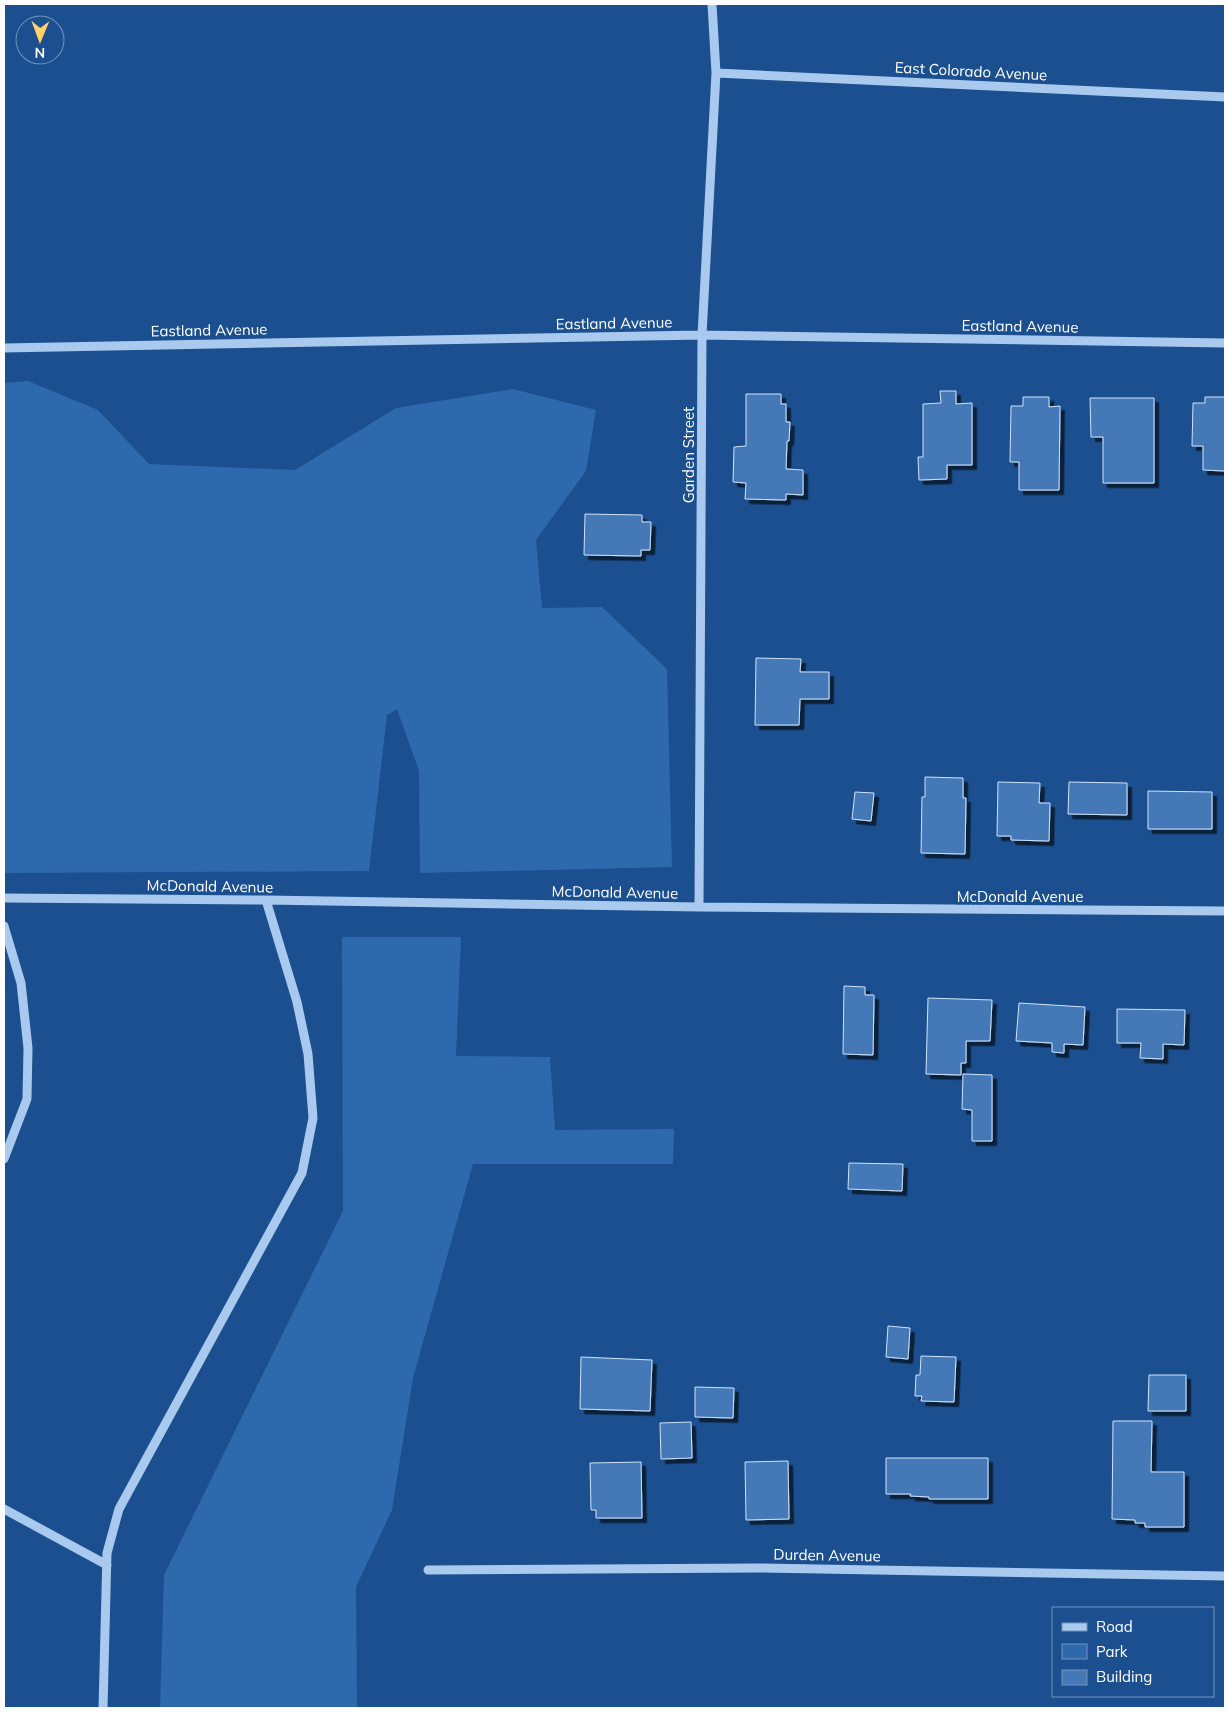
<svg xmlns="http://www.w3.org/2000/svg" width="1229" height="1712" font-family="Mulish,sans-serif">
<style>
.green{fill:#2e69ad}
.building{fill:#4478b7;stroke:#cfe3fa;filter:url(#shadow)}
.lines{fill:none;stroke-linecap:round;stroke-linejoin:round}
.minor{stroke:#a9c9ee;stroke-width:9}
.labels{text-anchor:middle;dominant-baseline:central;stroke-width:5;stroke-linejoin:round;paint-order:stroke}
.street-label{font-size:15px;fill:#fff;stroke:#1b4f8f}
</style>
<defs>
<filter id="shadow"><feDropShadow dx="4.5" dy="4.5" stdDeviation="0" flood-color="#0009"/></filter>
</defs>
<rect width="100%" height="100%" fill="#1b4f8f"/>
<path class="green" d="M28 381 98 410 149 464 295 470 396 408 513 389 596 410 586 471 536 540 542 608 602 607 667 669 672 867 420 873 419 771 397 709 387 715 369 871 4 873V383Z
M342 937H461L456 1056 550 1057 555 1130 674 1129 673 1164H473L413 1378 392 1510 356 1587 357 1708H160L164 1575 343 1211Z"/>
<path class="building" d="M940 391H956V404L972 403V465H947V479L919 480 918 457H923V404L941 403Z
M746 394H781V404H786V422H790L789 441H787L786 469 803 470V495L786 494V500L745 499 746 483 733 482 734 447 746 446Z
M1023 397H1049V407L1060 406 1059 490H1019V462H1010L1011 406H1023Z
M1205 397H1225V471L1203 470V446H1192L1193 403H1205Z
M1090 398H1154V483H1103V437H1091Z
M585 514 642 515V522H651L650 550H641V556L584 555Z
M756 658 801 659 800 672H829V699H800L799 725H755Z
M925 777 963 778V798H966L965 854 921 853 922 797H925Z
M998 782 1040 783 1039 803H1050L1049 841 1011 840V836H997Z
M1069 782 1127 783V815L1068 814Z
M1148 791 1212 792V829H1148Z
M855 792 874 793 871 821 852 819Z
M844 986 865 987V995H874L873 1055 843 1054Z
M928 998 992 1000 990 1041H966V1063H961V1075L926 1074Z
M1019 1003 1085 1007 1083 1045 1064 1044V1053L1052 1052V1043L1016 1041Z
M1117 1009 1185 1010 1184 1045 1163 1044V1059L1140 1058 1141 1043H1117Z
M963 1074 992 1075V1141H972V1110L962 1109Z
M849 1163 903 1164 902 1191 848 1189Z
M888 1326 910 1328 908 1359 886 1357Z
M921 1356 956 1357 954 1402 921 1401 922 1396H915L916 1375H920Z
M581 1357 652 1360 650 1411 580 1409Z
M1149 1375H1186V1411H1148Z
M695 1387 734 1388 733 1418 695 1417Z
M1113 1421H1152L1151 1472H1184V1527H1145V1523H1135V1520L1112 1519Z
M691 1422 692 1458 661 1459 660 1423Z
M886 1458H988V1499H929V1497L910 1496 911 1494H886Z
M788 1461 789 1519 746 1520 745 1462Z
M641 1462 642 1518H596V1510H591L590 1463Z"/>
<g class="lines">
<path class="minor" d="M716 73 1225 97
M4 348 702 335 1225 343
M4 898 266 900 699 907 1225 911
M699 907 702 335 716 73 712 4
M4 926 21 983 28 1048 27 1099 4 1159
M4 1509 107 1565
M428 1570 757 1568 1225 1576
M103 1708 107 1553 119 1509 302 1173 313 1118 308 1054 297 1002 266 900"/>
</g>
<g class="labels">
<g class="street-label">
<text transform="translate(971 71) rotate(3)">East Colorado Avenue</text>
<text transform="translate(614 323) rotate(-1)">Eastland Avenue</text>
<text transform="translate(1020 326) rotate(1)">Eastland Avenue</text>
<text transform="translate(209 330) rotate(-1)">Eastland Avenue</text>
<text transform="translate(688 455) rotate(-90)">Garden Street</text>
<text transform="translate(210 886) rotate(1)">McDonald Avenue</text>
<text transform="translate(615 892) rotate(1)">McDonald Avenue</text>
<text x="1020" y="896">McDonald Avenue</text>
<text transform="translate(827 1555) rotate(1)">Durden Avenue</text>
</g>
</g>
<rect width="1229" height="1712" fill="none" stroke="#ffffff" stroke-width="10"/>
<rect x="1052" y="1607" width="162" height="90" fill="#1b4f8f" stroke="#7695bc"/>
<rect x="1062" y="1623" width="25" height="8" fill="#a9c9ee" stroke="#7695bc"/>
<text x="1096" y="1632" font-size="15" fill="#ffffff">Road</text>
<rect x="1062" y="1644" width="25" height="15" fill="#2e69ad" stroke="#7695bc"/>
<text x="1096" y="1657" font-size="15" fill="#ffffff">Park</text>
<rect x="1062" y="1670" width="25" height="15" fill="#4478b7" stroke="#7695bc"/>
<text x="1096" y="1682" font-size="15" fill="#ffffff">Building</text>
<g transform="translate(40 40) rotate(181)"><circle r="24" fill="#1b4f8f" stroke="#7695bc"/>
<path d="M0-4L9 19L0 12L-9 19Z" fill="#ffd166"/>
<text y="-8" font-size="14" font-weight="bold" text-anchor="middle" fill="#ffffff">N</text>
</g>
</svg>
